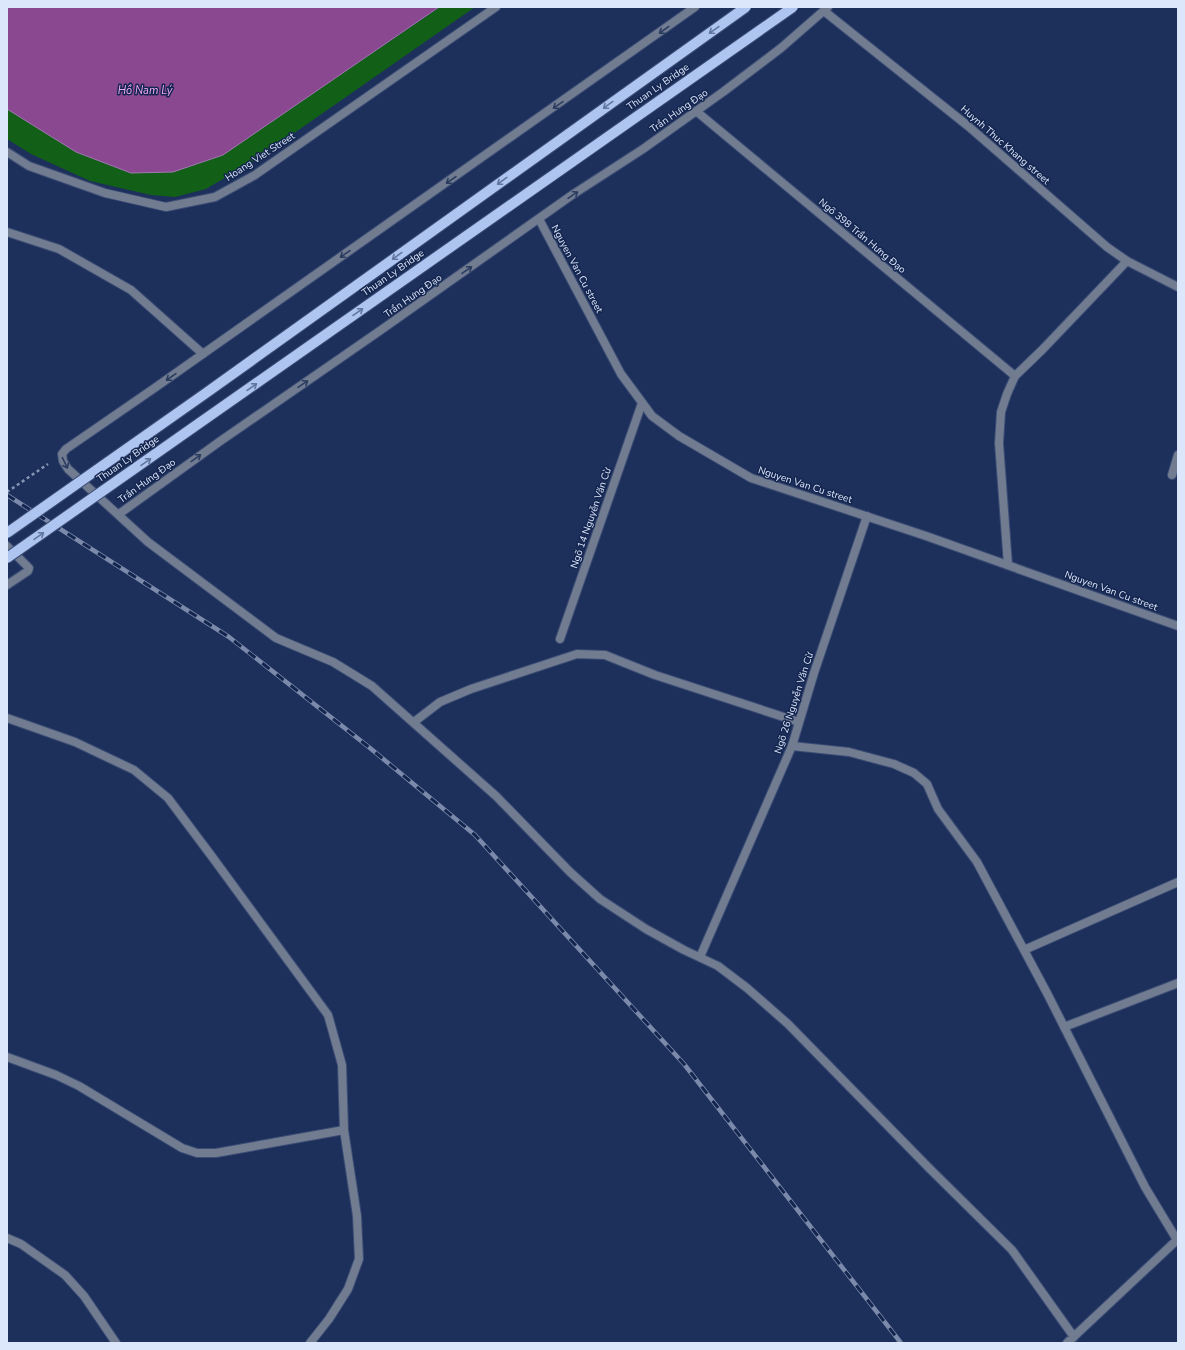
<svg xmlns="http://www.w3.org/2000/svg" width="1185" height="1350" font-family="'Nunito Sans',sans-serif">
<style>
.green{fill:#125f18}
.water{fill:#89488f;stroke:#a278b0}
.lines{fill:none;stroke-linecap:round;stroke-linejoin:round}
.service-casing{stroke:#3c4d75;stroke-width:10}
.minor-casing{stroke:#3c4d75;stroke-width:10}
.tertiary-casing{stroke:#3c4d75;stroke-width:10}
.path{stroke:#8594b3;stroke-width:2.5;stroke-dasharray:3 3;stroke-linecap:butt}
.service{stroke:#717c91;stroke-width:8}
.minor{stroke:#717c91;stroke-width:8}
.tertiary{stroke:#717c91;stroke-width:8}
.rail-casing{stroke:#7b8aaa;stroke-width:4.5}
.rail{stroke:#14264f;stroke-width:3;stroke-dasharray:9;stroke-linecap:butt}
.primary-bridge-casing{stroke:#3c4d75;stroke-width:12;stroke-linecap:butt}
.primary-bridge{stroke:#aec5f1;stroke-width:10}
.oneway{stroke:#2b3c60}
.oneway2{stroke:#6176a0}
.labels{text-anchor:middle;dominant-baseline:central;stroke-width:3;stroke-linejoin:round;paint-order:stroke}
.street-label{font-size:10px;fill:#dce7fc;stroke:#14264f}
.water-label{font-size:11px;font-style:italic;fill:#f2abf8;stroke:#14264f}
</style>
<rect width="100%" height="100%" fill="#1d305b"/>
<path class="green" d="M440 7H475L257 159 206 189 175 197 151 195 90 181 31 154 7 139V109L76 152 131 173 223 155Z"/>
<path class="water" d="M7 7H439L223 155 173 172 131 173 76 152 7 109Z"/>
<g class="lines">
<g class="service-casing">
<path id="service" d="M414 722 440 702 471 689 577 654 605 655 655 675 799 722
M792 746 849 752 894 764 914 773 927 784 938 809 977 862 1048 995 1145 1187 1177 1240
M1024 950 1178 882
M1064 1027 1178 983
M7 1057 56 1075 79 1086 182 1148 197 1153H216L344 1130"/>
</g>
<g class="minor-casing">
<path id="minor" d="M695 7 156 387 66 449 62 454 63 461 68 469 148 542 276 638 333 662 372 686 496 796 570 872 600 899 646 929 684 950 718 966 747 988 788 1024 930 1169 1012 1250 1074 1337
M824 11 968 126 1107 247 1127 261 1178 287
M696 111 1015 376
M7 152 29 166 105 193 166 207 215 197 255 175 496 7
M7 232 59 249 131 290 203 354
M1172 475 1178 455
M119 514 219 442 381 330 572 195 643 149 723 92 781 48 828 7
M7 546 29 568 28 571 7 585
M1008 565 999 443 1001 412 1007 394 1015 376 1042 350 1127 261
M560 639 642 403
M7 718 75 742 134 770 168 798 213 858 328 1015 342 1065 344 1130 357 1216 359 1259 348 1289 329 1319 310 1343
M700 957 792 746 814 673 867 516
M7 1238 21 1244 65 1275 84 1296 116 1343
M1067 1343 1178 1239"/>
</g>
<g class="tertiary-casing">
<path id="tertiary" d="M539 219 621 374 652 416 679 436 751 478 926 536 1178 626"/>
</g>
<path class="path" d="M7 492 48 464"/>
<use href="#service" class="service"/>
<use href="#minor" class="minor"/>
<use href="#tertiary" class="tertiary"/>
<g class="rail-casing">
<path id="rail" d="M7 495 229 637 370 748 475 835 684 1064 901 1343"/>
</g>
<use href="#rail" class="rail"/>
<g class="primary-bridge-casing">
<path id="primary-bridge" d="M7 533 206 393 746 7
M7 558 793 7"/>
</g>
<use href="#primary-bridge" class="primary-bridge"/>
</g>
<defs><path id="oneway-shaft" d="M-6 0H5M1.5-3L5.5 0L1.5 3" fill="none" stroke-width="1.6" stroke-linecap="round" stroke-linejoin="round"/></defs>
<g class="oneway">
<use href="#oneway-shaft" transform="translate(664 30) rotate(144)"/>
<use href="#oneway-shaft" transform="translate(558 105) rotate(145)"/>
<use href="#oneway-shaft" transform="translate(451 180) rotate(145)"/>
<use href="#oneway-shaft" transform="translate(573 195) rotate(-34)"/>
<use href="#oneway-shaft" transform="translate(345 254) rotate(145)"/>
<use href="#oneway-shaft" transform="translate(467 270) rotate(-35)"/>
<use href="#oneway-shaft" transform="translate(171 377) rotate(145)"/>
<use href="#oneway-shaft" transform="translate(303 384) rotate(-34)"/>
<use href="#oneway-shaft" transform="translate(196 458) rotate(-36)"/>
<use href="#oneway-shaft" transform="translate(65 463) rotate(64)"/>
</g>
<g class="oneway2">
<use href="#oneway-shaft" transform="translate(714 30) rotate(145)"/>
<use href="#oneway-shaft" transform="translate(608 105) rotate(144)"/>
<use href="#oneway-shaft" transform="translate(502 181) rotate(144)"/>
<use href="#oneway-shaft" transform="translate(397 256) rotate(144)"/>
<use href="#oneway-shaft" transform="translate(358 312) rotate(-35)"/>
<use href="#oneway-shaft" transform="translate(252 387) rotate(-35)"/>
<use href="#oneway-shaft" transform="translate(146 462) rotate(-35)"/>
<use href="#oneway-shaft" transform="translate(39 536) rotate(-35)"/>
</g>
<g class="labels">
<g class="street-label">
<text transform="translate(658 87) rotate(-35)">Thuan Ly Bridge</text>
<text transform="translate(679 111) rotate(-35)">Trần Hưng Đạo</text>
<text transform="translate(1005 145) rotate(41)">Huynh Thuc Khang street</text>
<text transform="translate(260 157) rotate(-33)">Hoang Viet Street</text>
<text transform="translate(862 236) rotate(40)">Ngõ 398 Trần Hưng Đạo</text>
<text transform="translate(577 269) rotate(62)">Nguyen Van Cu street</text>
<text transform="translate(393 273) rotate(-35)">Thuan Ly Bridge</text>
<text transform="translate(413 296) rotate(-35)">Trần Hưng Đạo</text>
<text transform="translate(128 459) rotate(-35)">Thuan Ly Bridge</text>
<text transform="translate(147 481) rotate(-36)">Trần Hưng Đạo</text>
<text transform="translate(805 485) rotate(18)">Nguyen Van Cu street</text>
<text transform="translate(591 518) rotate(-71)">Ngõ 14 Nguyễn Văn Cừ</text>
<text transform="translate(1111 591) rotate(20)">Nguyen Van Cu street</text>
<text transform="translate(794 703) rotate(-72)">Ngõ 26 Nguyễn Văn Cừ</text>
</g>
<g class="water-label">
<text x="145" y="90">Hồ Nam Lý</text>
</g>
</g>
<rect width="1185" height="1350" fill="none" stroke="#dce7fc" stroke-width="16"/>
</svg>
